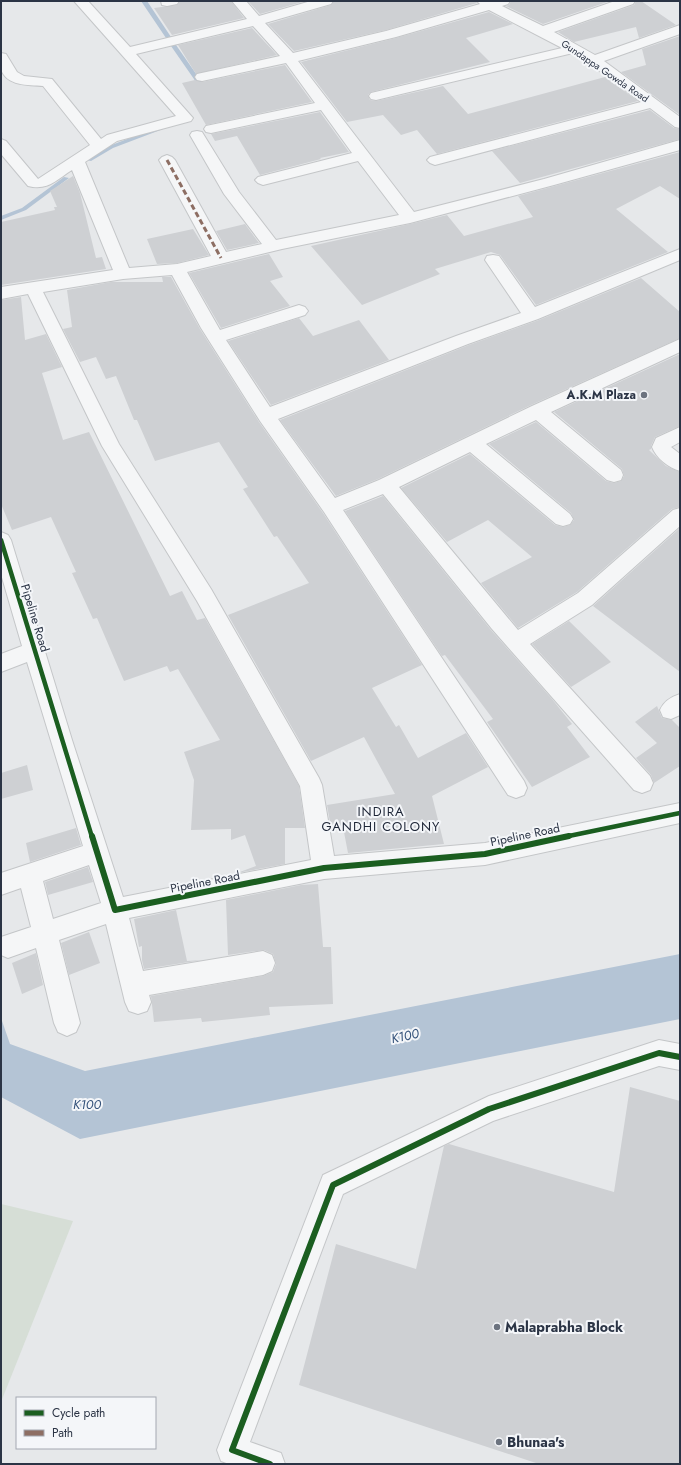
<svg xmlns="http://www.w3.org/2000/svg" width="681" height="1465" font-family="Jost,sans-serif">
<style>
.green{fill:#d6ded6}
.water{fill:#b4c4d5}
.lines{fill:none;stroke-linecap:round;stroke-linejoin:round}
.stream{fill:#b4c4d5;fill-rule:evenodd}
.building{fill:#ced0d3}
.minor-casing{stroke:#c4c6c8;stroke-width:2}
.minor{fill:#f5f6f7;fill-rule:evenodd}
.quiet{stroke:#8d6e63;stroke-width:3;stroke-dasharray:5.5 3;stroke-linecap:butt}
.cycleway-far1-casing{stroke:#f4f6f9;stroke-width:7}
.cycleway-casing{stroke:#f4f6f9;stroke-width:8}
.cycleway-far1{stroke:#1b5e20;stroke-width:4.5}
.cycleway{stroke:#1b5e20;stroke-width:6}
.poi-dot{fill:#6c737f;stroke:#f4f6f9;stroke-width:1.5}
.labels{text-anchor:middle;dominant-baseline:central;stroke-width:4;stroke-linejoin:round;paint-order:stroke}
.far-street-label{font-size:10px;fill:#2b3445;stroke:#f4f6f9}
.poi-label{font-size:12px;font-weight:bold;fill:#2b3445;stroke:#f4f6f9;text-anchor:end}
.street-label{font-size:12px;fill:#2b3445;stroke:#f4f6f9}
.neighbourhood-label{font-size:13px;letter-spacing:1px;fill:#1d2536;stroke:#f4f6f9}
.water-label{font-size:13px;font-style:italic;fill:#34527a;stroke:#f4f6f9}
.near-poi-label{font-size:14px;font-weight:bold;fill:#2b3445;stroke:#f4f6f9;text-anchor:start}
</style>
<rect width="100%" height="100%" fill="#e6e8ea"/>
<path class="green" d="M1 1204 73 1221 1 1402Z"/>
<path class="water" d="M680 954V1019L80 1139 1 1097V1018L10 1044 85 1071Z"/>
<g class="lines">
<path class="stream" d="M141 1H147L171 37 170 38H166Z
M172 45H176L208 91 207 92H203L171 46Z
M161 126 164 128 163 129 113 148 91 161 86 160 109 146Z
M64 177 69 178 26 210 1 220V216L22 208Z"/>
</g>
<path class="building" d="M180 1H231L244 18 172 35 154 8 177 5Z
M248 1H306L260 14Z
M334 1H476L477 3 386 30 294 51 268 24 331 5Z
M511 1H610L543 24 506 6 509 5Z
M636 1H641L676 25 639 38 636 27 574 42 558 32 634 5Z
M489 12 513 24 466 38 490 62 371 92 368 95 370 100 376 101 443 86 468 114 605 77 638 101 437 154 417 130 401 135 383 115 347 122 301 62 396 38Z
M252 28 277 55 196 74 178 45Z
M680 36V115L621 72 646 65 642 49Z
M285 65 312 102 206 125 182 83 195 80 202 82Z
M650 110 674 128 680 129V139L520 183 492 151Z
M320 112 349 152 320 158 321 159 260 175 237 136 215 141 211 134Z
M680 152V199L660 186 616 209 668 252 536 305 500 255 491 252 435 269 440 274 362 305 311 246 410 224 447 215 464 236 533 217 518 196Z
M73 176 80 193 96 258 102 257 106 269 1 285V222L55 210 54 207H57L50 191Z
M245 224 259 243 227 250 216 231Z
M193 229 209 255 177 263 157 264 147 239Z
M269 254 283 277 270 281 290 306 221 328 189 273Z
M162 277H171L200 329 259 422 323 513 422 665 372 688 396 727 399 725 418 758 466 733 488 767 432 796 444 844 348 853 343 827 331 828 327 805 395 794 364 737 311 761 228 615 309 583 277 536 274 537 258 512 243 489 248 487 219 442 155 461 137 420H134L116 376 106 379 96 357 80 362 63 329 72 327 67 290 111 282H163Z
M641 278 680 312V338L531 405 378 479 336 496 280 420 469 345 539 320Z
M21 297 25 340 46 334 62 367 42 373 63 440 89 432 170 596 182 591 197 620 205 618 299 786 305 828H285V864L237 873 256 866 245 835 231 840V829L191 830 194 780 184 752 220 740 178 669 170 672 167 666 124 681 97 618 93 619 72 573 76 572 51 517 12 530 1 504V300Z
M299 318 313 336 359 320 389 360 271 405 228 341Z
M680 354V426L655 437 651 446V449L649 450 666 466 680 472V507L672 509 577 592 518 628 481 583 532 557 488 520 447 542 401 488 470 454 555 525 563 527 570 525 574 520 571 513 489 444 536 422 606 481 614 483 621 481 624 476 622 469 554 412Z
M383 496 491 630 552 699 572 724 567 727 590 757 532 787 487 722 493 719 445 655 442 656 345 511Z
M680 528V672L593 606Z
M569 621 611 662 571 687 532 644Z
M657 706 662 718 672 720 680 728V766L654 783 651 775 636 758 657 743 635 722Z
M27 765 33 790 1 799V773Z
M76 828 81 845 30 862 26 843Z
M88 867 93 882 48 895 45 882Z
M318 884 323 947H331L333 1004 269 1007 270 1015 202 1022 201 1018 154 1022 151 996 263 976 273 972 276 964 273 954 264 950 228 955 226 900 301 885Z
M176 910 187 961 202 960 144 969 142 960V946L139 947 134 919Z
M89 932 100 963 69 975 61 943Z
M36 953 43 985 22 994 12 963Z
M630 1087 680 1101V1464H539L299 1385 336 1244 416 1269 444 1146 449 1144 614 1192Z"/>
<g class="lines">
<g class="minor-casing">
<path id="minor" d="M74 1H88L130 47 247 19 232 1H246L259 16 311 1H333L331 4 265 23 293 53 386 31 480 4 477 1H510L508 4 502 6 543 26 615 1H635L633 4 554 32 595 55 680 25V34L604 61 680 117V128L675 127 650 108 435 165 430 163 427 160 430 157 641 102 589 63 573 53 376 100 371 99 369 96 371 93 562 48 489 10 396 37 298 61 414 212 544 179 680 140V150L554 185 410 223 282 249 187 272 220 330 299 305 305 307 308 311 305 315 226 340 270 407 456 336 521 313 485 260 487 256 493 255 499 256 535 307 680 249V260L538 319 468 344 278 419 335 498 379 480 532 406 680 339V352L551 412 621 470 623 475 621 480 614 482 607 480 536 420 486 444 570 514 573 519 570 524 563 526 556 524 470 452 399 487 518 630 578 593 673 510 680 508V526L592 605 530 644 650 776 653 783 650 790 642 793 634 790 492 629 383 494 343 510 524 781 527 788 524 795 516 798 508 795 324 512 260 421 201 328 172 275 123 279 43 292 119 444 211 589 319 778 322 785 334 856 485 843 680 803V823L485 865 324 879 129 918 143 971 263 951 272 955 275 963 272 971 263 975 149 995 151 1002 147 1011 138 1014 129 1011 125 1002 106 924 59 940 80 1023 76 1032 67 1036 58 1032 54 1023 36 948 8 958 1 955V937L31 927 21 888 1 895V873L83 846 27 662 1 672V654L22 646 1 574V532L8 535 11 540 72 740 123 897 311 860 300 786 197 601 102 446 28 294 1 299V287L113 270 72 170C56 180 48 191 28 186L1 154V139L6 141 38 179 90 145 43 86C28 85 6 86 1 69 0 64 1 58 1 53L6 54 17 72 24 76 52 79 101 139 107 135 176 116ZM253 26 280 56 197 74 195 77 197 80 202 81 286 63 315 103 206 126 204 129 206 132 211 133 321 110 352 153 258 177 255 180 258 183 263 185 358 161 399 215 276 240 239 192 202 132 197 131 192 132 190 135 224 194 262 244 226 252 175 160 172 157 167 155 162 157 159 160 211 256 177 264 129 268 85 162 117 141 191 121 193 118 136 54ZM89 865 101 903 53 919 43 881Z
M161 1H179L177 4 167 6 162 5Z
M680 427V442L671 447 680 454V471C669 468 656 458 652 447L656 438Z
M680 694V715L671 719 663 717 660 710C664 701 671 697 680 694Z
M659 1040 680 1044V1070L659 1066 493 1121 343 1194 250 1442 281 1453 285 1464H229L221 1461 217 1450 323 1175 489 1096Z"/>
</g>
<use href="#minor" class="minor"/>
<path class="quiet" d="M167 160 221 258"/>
<g class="cycleway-far1-casing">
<path id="cycleway-far1" d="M1 540 92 837
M564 837 680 813"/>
</g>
<g class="cycleway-casing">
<path id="cycleway" d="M92 836 115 910 324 868 485 854 569 836
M270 1464 232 1450 333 1185 489 1109 659 1053 680 1057"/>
</g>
<use href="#cycleway-far1" class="cycleway-far1"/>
<use href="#cycleway" class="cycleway"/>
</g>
<g class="poi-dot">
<circle cx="644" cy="395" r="4"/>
<circle cx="497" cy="1327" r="4"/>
<circle cx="499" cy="1442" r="4"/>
</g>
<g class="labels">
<g class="far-street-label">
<text transform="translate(605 71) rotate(34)">Gundappa Gowda Road</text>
</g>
<g class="poi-label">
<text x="636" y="395">A.K.M Plaza</text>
</g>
<g class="street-label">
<text transform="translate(35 618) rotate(73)">Pipeline Road</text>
<text transform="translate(525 835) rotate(-12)">Pipeline Road</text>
<text transform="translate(205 882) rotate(-11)">Pipeline Road</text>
</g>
<g class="neighbourhood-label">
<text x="381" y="811">INDIRA<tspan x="381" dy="15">GANDHI COLONY</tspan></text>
</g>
<g class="water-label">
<text transform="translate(405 1036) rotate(-12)">K100</text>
<text x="87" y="1104">K100</text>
</g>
<g class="near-poi-label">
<text x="505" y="1327">Malaprabha Block</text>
<text x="507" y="1442">Bhunaa's</text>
</g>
</g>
<rect width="681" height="1465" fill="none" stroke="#2b3445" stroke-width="4"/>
<rect x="16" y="1397" width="140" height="52" fill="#f4f6f9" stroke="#a4a8b1"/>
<rect x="24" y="1410" width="20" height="6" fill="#1b5e20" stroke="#a4a8b1"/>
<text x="52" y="1417" font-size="12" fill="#2b3445">Cycle path</text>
<rect x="24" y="1430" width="20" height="6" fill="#8d6e63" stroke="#a4a8b1"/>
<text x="52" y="1437" font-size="12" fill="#2b3445">Path</text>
</svg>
